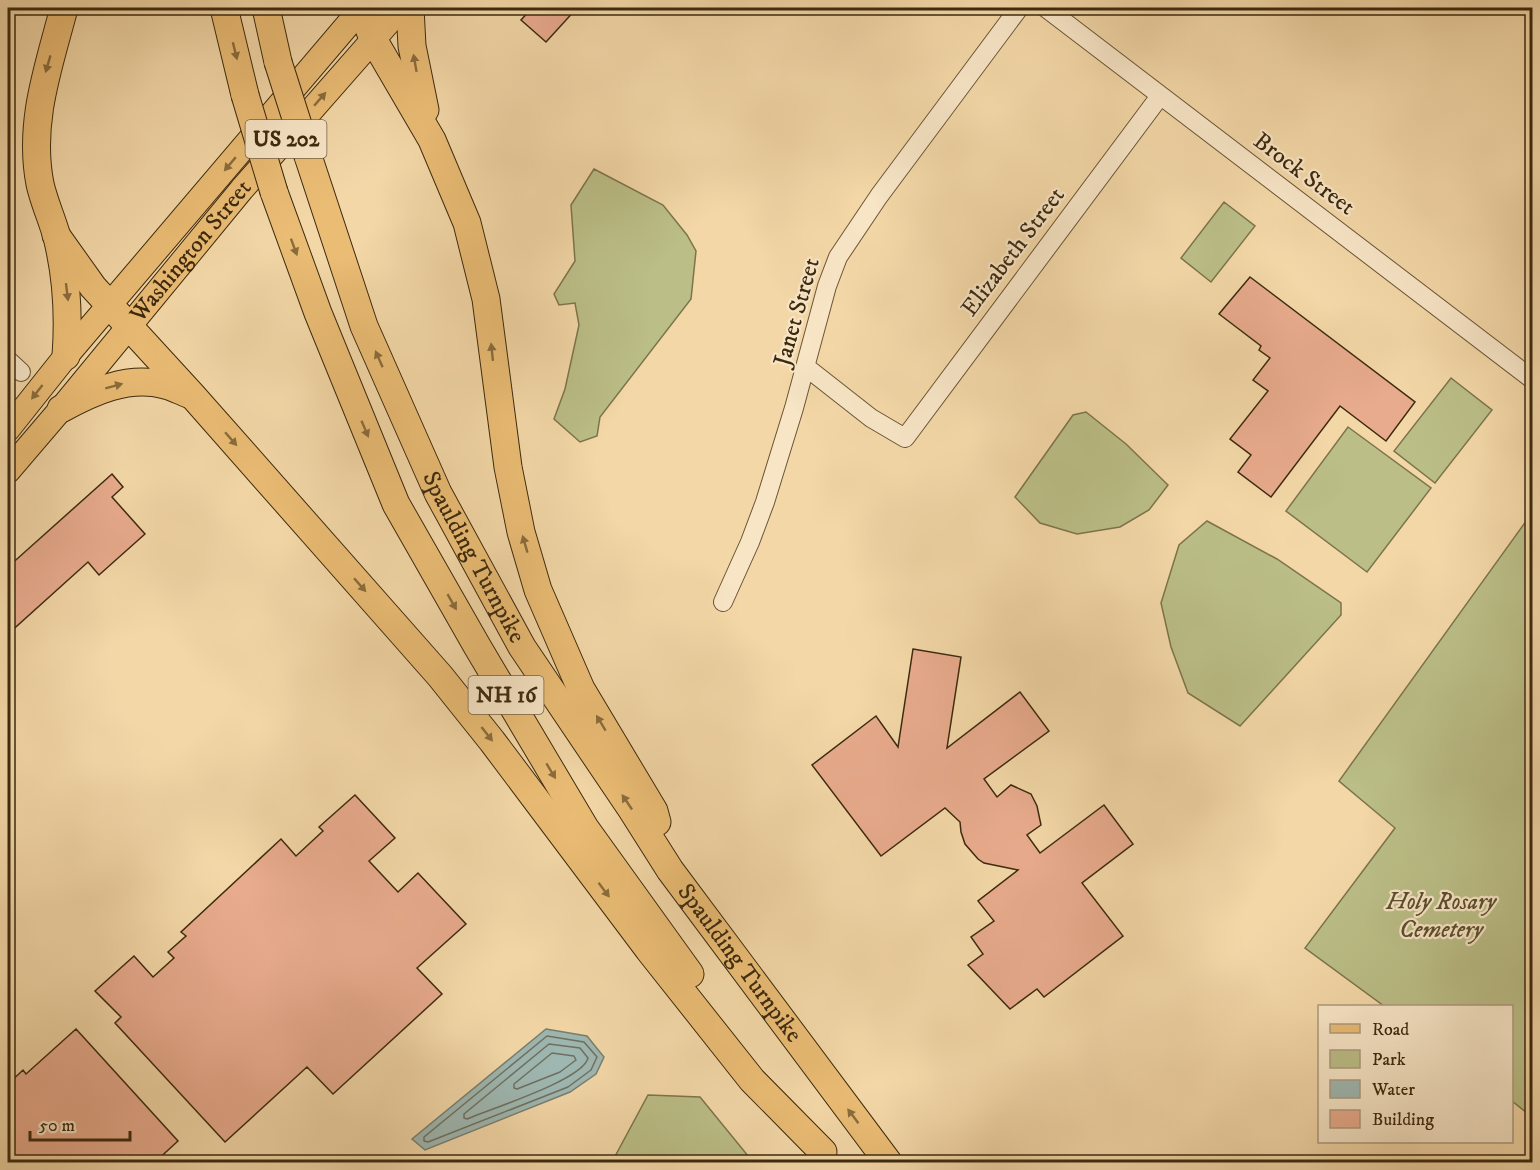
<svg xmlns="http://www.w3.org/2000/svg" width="1540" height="1170" font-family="'IM FELL DW Pica',serif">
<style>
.green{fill:#bbbe87;stroke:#7c744b;stroke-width:1.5}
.water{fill:#9eb7b1;stroke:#777f70;stroke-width:1.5}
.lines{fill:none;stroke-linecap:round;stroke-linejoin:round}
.shore{stroke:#6d7060;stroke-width:1.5}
.building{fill:#e8ab8d;stroke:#3c2a0f;stroke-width:1.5}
.minor-casing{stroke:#6a5535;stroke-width:20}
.major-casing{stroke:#3c2a0f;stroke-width:26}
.highway-casing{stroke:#3c2a0f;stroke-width:29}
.minor{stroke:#f7e5c6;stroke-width:18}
.major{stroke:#eabc74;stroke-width:24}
.highway{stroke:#eabc74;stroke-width:27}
.highway-bridge-casing{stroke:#3c2a0f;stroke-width:29;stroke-linecap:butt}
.highway-bridge{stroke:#eabc74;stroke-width:27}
.oneway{fill:#8a6c3c}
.labels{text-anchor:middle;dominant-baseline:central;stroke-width:4.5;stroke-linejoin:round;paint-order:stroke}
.shield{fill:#f7e5c6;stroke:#746246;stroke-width:1.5}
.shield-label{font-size:22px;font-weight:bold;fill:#3c2a0f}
.street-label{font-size:24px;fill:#3c2a0f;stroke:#f7e5c6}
.park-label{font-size:24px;font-style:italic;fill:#5c4f2d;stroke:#f7e5c6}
</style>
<rect width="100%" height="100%" fill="#f3d7a7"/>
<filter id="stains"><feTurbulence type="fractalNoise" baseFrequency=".00333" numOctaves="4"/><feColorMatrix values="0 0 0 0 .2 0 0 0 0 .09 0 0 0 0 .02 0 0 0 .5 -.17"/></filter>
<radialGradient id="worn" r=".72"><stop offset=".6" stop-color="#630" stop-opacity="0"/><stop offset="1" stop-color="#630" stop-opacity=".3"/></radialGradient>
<path class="green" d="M594 169 663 205 687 235 696 251 691 299 600 417 597 436 580 442 554 419 565 389 579 325 575 303 559 305 554 294 575 261 571 205Z
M1224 202 1255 226 1211 282 1181 258Z
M1451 378 1492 410 1435 483 1394 451Z
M1086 412 1126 444 1168 485 1149 510 1120 527 1077 534 1040 523 1015 497 1073 415Z
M1348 427 1431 488 1367 572 1286 511Z
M1532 513V1105L1527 1113 1512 1101V1006H1384L1305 948 1395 828 1339 781Z
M1207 521 1277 559 1341 603V615L1240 726 1188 693 1171 647 1161 603 1179 545Z
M648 1095 700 1097 753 1162H612Z"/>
<path class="water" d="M546 1029 587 1036 604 1057 596 1074 570 1092 425 1150 412 1139Z"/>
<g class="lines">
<path class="shore" d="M547 1036 584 1042 597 1057 591 1070 568 1087 428 1142 424 1141V1137Z
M549 1044 580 1048 588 1058C583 1080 490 1109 467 1119L464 1118V1114Z
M552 1053 574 1056 576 1060 560 1072 517 1089 514 1088V1084Z"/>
</g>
<path class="building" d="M532 8H577L546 42 521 20Z
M1250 277 1415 402 1386 441 1340 406 1271 497 1238 472 1251 455 1230 439 1268 391 1253 380 1270 358 1259 350 1261 346 1219 314Z
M112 474 123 487 112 497 145 534 99 575 88 562 8 634V567Z
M913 649 961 657 947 748 1020 692 1049 731 984 779 997 797 1011 785 1031 794 1037 806 1041 825 1027 835 1040 853 1104 805 1133 844 1082 883 1123 936 1044 997 1037 989 1010 1009 968 965 983 954 971 937 994 921 978 901 1018 870 984 863 978 859 965 844 961 832 960 822 945 808 881 856 812 765 876 716 898 747Z
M355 795 395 838 369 861 398 892 418 873 466 924 417 968 442 994 333 1094 307 1067 225 1142 115 1023 121 1017 95 991 134 956 153 977 174 958 168 952 186 936 181 932 281 839 296 856 323 831 319 827Z
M76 1029 178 1141 155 1162H8V1084L23 1070 26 1074Z"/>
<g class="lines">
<g class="minor-casing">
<path id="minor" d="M1046 8 1532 379
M8 360 21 372
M806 367 871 418 905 438 1160 96
M723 602 750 542 765 502 794 408 827 286 838 257 879 196 1019 8"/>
</g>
<g class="major-casing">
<g id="major">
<path d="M8 429 66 356 362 8"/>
<path id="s1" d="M8 471 61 409 242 189 401 8"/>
</g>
</g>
<g class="highway-casing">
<g id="highway">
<path d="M64 8C49 66 28 122 40 184 44 202 52 219 57 237 67 277 69 315 66 356"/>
<path d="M224 8 245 95"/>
<path d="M266 8 278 62"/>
<path d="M361 8 373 39 432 140 467 223 486 299 508 467 521 532 538 590 581 689 654 811 657 822"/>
<path d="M410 8 412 46 425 110"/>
<path id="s2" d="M308 156 364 326 438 493 522 647 632 810 670 870 888 1162"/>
<path d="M274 192 318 313 396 504 477 646 585 828 690 974"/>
<path d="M56 235 93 287 192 395 440 676 492 741 649 950 752 1080 823 1152"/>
<path d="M61 409C92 392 128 375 165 385 174 387 182 392 191 395"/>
</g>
</g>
<use href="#minor" class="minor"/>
<use href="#major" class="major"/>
<use href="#highway" class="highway"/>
<g class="highway-bridge-casing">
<path id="highway-bridge" d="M278 62 308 156
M245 95 274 192"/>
</g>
<use href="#highway-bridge" class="highway-bridge"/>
</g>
<defs><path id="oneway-solid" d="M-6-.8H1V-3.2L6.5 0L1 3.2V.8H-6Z" transform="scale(1.5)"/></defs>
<g class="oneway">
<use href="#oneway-solid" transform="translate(235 51) rotate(76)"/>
<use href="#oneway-solid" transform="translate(415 63) rotate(-100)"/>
<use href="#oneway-solid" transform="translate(48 64) rotate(106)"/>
<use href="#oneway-solid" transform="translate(320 99) rotate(-49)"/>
<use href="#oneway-solid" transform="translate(230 164) rotate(130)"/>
<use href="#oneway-solid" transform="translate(294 247) rotate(70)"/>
<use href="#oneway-solid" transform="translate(67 292) rotate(83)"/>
<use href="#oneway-solid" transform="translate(492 352) rotate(-96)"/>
<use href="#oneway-solid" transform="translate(379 359) rotate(-114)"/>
<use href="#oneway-solid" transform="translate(114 386) rotate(-15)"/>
<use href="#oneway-solid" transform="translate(37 392) rotate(128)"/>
<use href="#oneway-solid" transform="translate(365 429) rotate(67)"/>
<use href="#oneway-solid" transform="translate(231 439) rotate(49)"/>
<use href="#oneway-solid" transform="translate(525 544) rotate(-106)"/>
<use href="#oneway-solid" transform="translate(360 585) rotate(49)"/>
<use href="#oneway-solid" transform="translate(452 602) rotate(60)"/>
<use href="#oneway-solid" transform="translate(601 723) rotate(-121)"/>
<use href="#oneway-solid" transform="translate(487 734) rotate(52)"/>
<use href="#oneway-solid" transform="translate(551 771) rotate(59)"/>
<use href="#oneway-solid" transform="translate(627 802) rotate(-124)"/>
<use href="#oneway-solid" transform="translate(604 890) rotate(53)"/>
<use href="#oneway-solid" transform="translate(853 1116) rotate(-127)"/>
</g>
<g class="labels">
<g class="shield">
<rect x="245.5" y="120" width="81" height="38" rx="4.5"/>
<rect x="468.5" y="676" width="75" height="38" rx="4.5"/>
</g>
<g class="shield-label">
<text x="286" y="139">US 202</text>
<text x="506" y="695">NH 16</text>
</g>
<g class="street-label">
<text transform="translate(1304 174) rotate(37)">Brock Street</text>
<text stroke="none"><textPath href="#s1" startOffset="286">Washington Street</textPath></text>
<text transform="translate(1013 252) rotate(-53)">Elizabeth Street</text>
<text transform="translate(797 312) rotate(-74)">Janet Street</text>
<text stroke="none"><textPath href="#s2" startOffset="435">Spaulding Turnpike</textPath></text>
<text stroke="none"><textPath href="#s2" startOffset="921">Spaulding Turnpike</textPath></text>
</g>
<g class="park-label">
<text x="1441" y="902">Holy Rosary<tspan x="1441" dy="28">Cemetery</tspan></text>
</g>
</g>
<rect width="1540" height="1170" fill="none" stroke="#f3d7a7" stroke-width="30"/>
<rect x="9" y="9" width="1522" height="1152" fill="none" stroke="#3c2a0f" stroke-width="3"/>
<rect x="15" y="15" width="1510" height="1140" fill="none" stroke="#3c2a0f" stroke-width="1.5"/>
<rect x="1318" y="1005" width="195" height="138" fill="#f7e5c6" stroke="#ac9a7d" stroke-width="1.5"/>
<rect x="1330" y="1024" width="30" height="9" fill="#eabc74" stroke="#ac9a7d" stroke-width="1.5"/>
<text x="1372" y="1035" font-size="18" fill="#3c2a0f">Road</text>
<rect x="1330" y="1050" width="30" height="18" fill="#bbbe87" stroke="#ac9a7d" stroke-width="1.5"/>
<text x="1372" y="1065" font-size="18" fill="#3c2a0f">Park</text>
<rect x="1330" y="1080" width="30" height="18" fill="#9eb7b1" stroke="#ac9a7d" stroke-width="1.5"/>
<text x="1372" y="1095" font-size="18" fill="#3c2a0f">Water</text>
<rect x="1330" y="1110" width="30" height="18" fill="#e8ab8d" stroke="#ac9a7d" stroke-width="1.5"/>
<text x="1372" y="1125" font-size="18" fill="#3c2a0f">Building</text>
<path d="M30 1131v9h100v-9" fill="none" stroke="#3c2a0f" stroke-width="3"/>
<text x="39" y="1131" font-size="18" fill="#3c2a0f" stroke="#f7e5c6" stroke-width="4.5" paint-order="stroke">50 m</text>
<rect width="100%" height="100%" filter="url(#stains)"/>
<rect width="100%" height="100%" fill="url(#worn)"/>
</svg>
